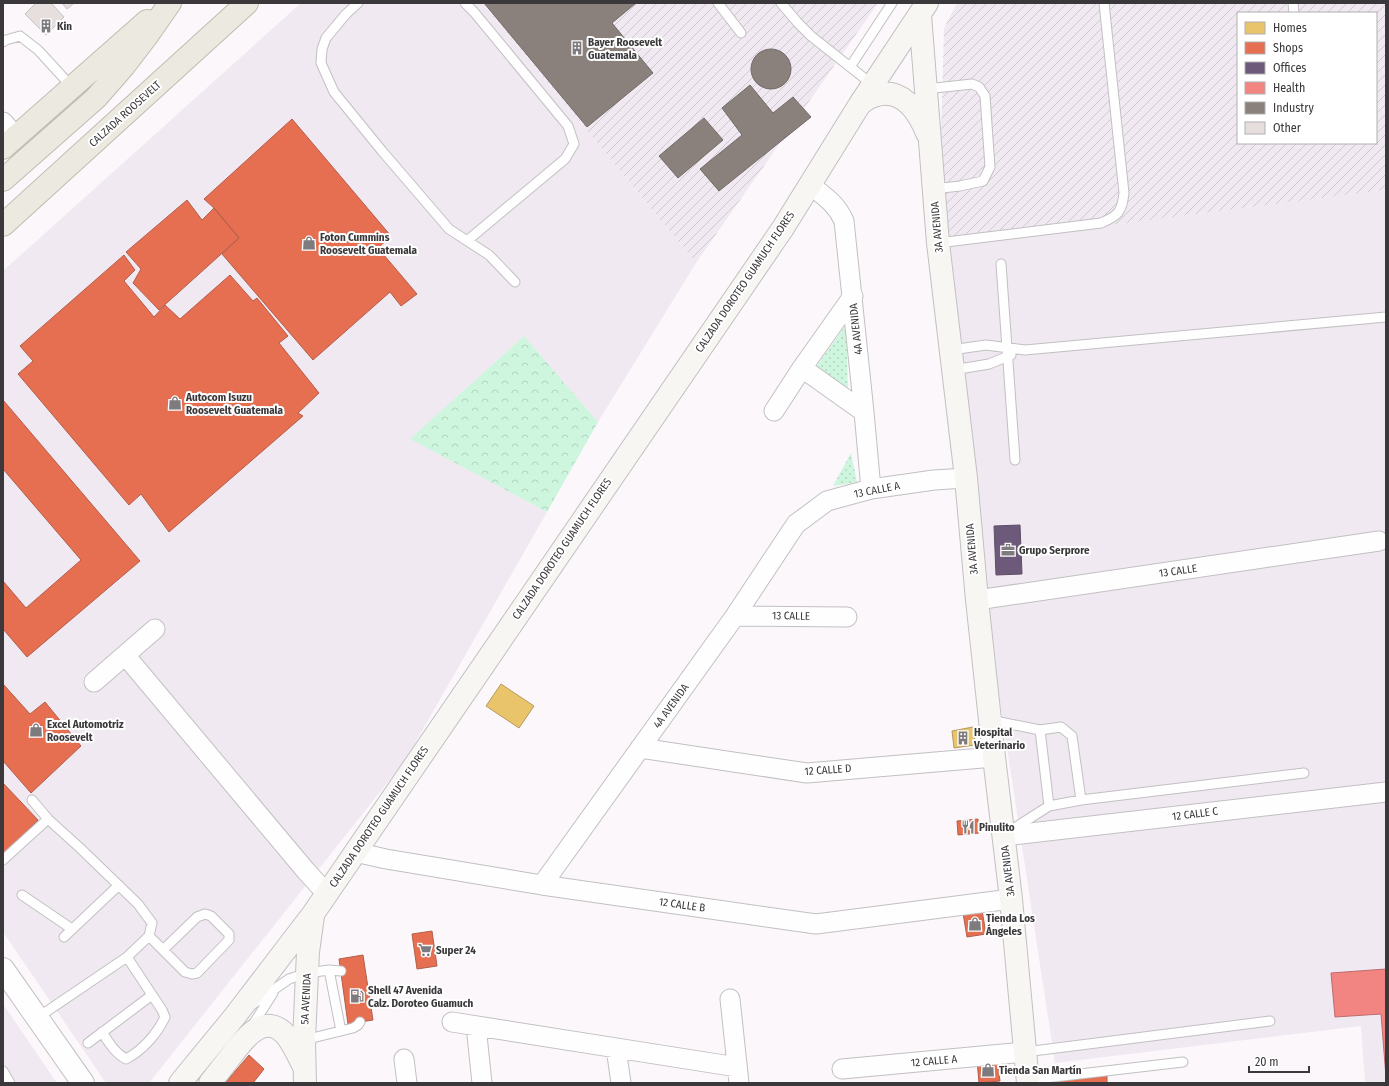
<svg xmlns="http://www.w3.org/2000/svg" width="1389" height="1086" font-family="'Fira Sans Condensed',sans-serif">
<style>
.built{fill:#f1e9f1}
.industrial{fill:url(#industrial-furrows);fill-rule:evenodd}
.forest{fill:url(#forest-crowns)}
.park{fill:url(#park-dots)}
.homes{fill:#e9c46a;stroke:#b49a5c}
.shops{fill:#e76f51;stroke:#b35e4a}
.offices{fill:#6d597a;stroke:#5e4f67}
.health{fill:#f28482;stroke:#bb6d6c}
.industry{fill:#8a817c;stroke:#726b68}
.building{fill:#e7dede;stroke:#c6c3c4}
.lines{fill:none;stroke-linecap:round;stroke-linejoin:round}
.service-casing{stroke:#c2c0c2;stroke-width:11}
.minor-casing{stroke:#c2c0c2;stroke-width:21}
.tertiary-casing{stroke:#c2c0c2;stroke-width:24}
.secondary-casing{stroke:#c2c0c2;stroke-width:24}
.trunk-casing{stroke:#bfbbb0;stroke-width:24}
.service{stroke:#fefefe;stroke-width:9}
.minor{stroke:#fefefe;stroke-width:19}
.tertiary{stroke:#fefefe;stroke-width:22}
.secondary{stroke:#f7f6f3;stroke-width:22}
.trunk{stroke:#eceae0;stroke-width:22}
.labels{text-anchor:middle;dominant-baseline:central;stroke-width:4;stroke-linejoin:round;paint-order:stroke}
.poi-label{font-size:11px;font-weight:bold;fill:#3a383a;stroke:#fff;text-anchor:start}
.street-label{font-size:11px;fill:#3a383a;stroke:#fff}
</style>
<defs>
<pattern id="industrial-furrows" width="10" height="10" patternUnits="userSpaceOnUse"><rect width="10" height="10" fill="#f1e9f1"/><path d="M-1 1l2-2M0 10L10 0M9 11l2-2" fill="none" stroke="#cfc9cf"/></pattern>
<pattern id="forest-crowns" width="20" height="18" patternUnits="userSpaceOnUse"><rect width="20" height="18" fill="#cef5dd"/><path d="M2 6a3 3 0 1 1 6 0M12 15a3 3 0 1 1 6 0" fill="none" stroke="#b2d3be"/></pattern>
<pattern id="park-dots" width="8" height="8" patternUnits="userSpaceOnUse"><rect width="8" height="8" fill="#cef5dd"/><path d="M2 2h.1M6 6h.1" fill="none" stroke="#b2d3be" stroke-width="1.8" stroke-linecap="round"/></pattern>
</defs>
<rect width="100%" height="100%" fill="#fbf7fb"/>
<path class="built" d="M301 3H482L696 263 598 422 524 336 411 439 547 512 406 759 149 1083H106L3 932V271Z
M1386 190V1083H1365L1361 1026 1055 1063 966 478 938 247Z
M3 1004 57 1083H3Z"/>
<path class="industrial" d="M482 3H878L696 263Z
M957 3H1386V190L938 247 944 28ZM1238 13H1376V143H1238Z"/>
<path class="forest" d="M524 336 598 422 547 512 410 439Z"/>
<path class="park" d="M846 325 848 390 816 367Z
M851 453 857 482 833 486Z"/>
<path class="homes" d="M501 684 534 706 519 728 486 706Z
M973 727 975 745 954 748 952 731Z"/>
<path class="shops" d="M292 119 391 236 378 248 417 294 401 306 390 292 313 360 222 254 239 238 214 208 204 199Z
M187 200 202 220 214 208 239 238 159 310 133 283 141 269 126 252Z
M124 255 135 270 124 281 154 317 165 305 180 319 230 275 253 301 257 298 288 336 279 343 319 393 298 413 303 416 169 532 141 494 129 505 18 374 33 361 20 346Z
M3 400 140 561 27 657 3 629V581L26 608 81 560 3 469Z
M3 684 30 714 45 702 81 746 31 793 3 761Z
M3 783 38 820 3 854Z
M978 819 979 833 958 835 957 821Z
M982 910 986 934 967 937 963 913Z
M432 931 437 966 417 969 412 934Z
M363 955 373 1020 348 1024 339 959Z
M249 1055 264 1069 253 1083H225Z
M997 1058 1000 1081 979 1083 977 1060Z
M1107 1076V1083H1058L1057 1081Z"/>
<path class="offices" d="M1020 525 1022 574 996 575 994 526Z"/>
<path class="health" d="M1386 969V1077L1381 1014 1335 1017 1331 973Z"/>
<path class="industry" d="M484 3H636L612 23 653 73 587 127Z
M751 69a20 20 0 1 1 40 0a20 20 0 1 1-40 0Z
M750 85 773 113 793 97 811 117 719 191 700 169 742 135 722 108Z
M704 118 723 140 678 178 659 156Z"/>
<path class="building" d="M36 3H51L64 17 46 35 25 14Z
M62 3H74L67 9Z"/>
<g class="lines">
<g class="service-casing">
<path id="service" d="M358 3 346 14 326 38 322 49 321 63 334 92 382 151 449 229 489 255 515 282
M465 3 474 12 568 126 574 144 565 159 468 240
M718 3 741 33
M781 3 798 23 811 36 873 85
M1293 3 1294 13
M3 42 6 40 20 36 38 50 72 87
M850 67 892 3
M926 89 972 84 979 87 985 96 990 167 983 181 960 186 933 189
M938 243 1101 223C1118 216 1122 212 1124 193L1104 3
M1001 264 1015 460
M951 350 986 345 1025 350 1386 317
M953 370 989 364 1011 355
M990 720 1040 730 1061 727 1072 736 1081 800
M32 800 48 819 80 848 138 904 152 923 149 936 127 957 37 1018
M1049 806 1081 800 1304 773
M1010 831 1049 806 1040 730
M3 860 48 819
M22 895 72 929
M149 936 185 972 192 974 197 973 229 940V934L211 916 205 914 197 917 163 950
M64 937 119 885
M341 971 329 970 341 1031
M253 1004 289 979 307 973 329 970
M252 1026 273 993
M102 1032C109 1043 115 1053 126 1059 143 1050 157 1034 165 1017L162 1010 127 957
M304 1040 353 1028 358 1025 360 1022
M88 1043 152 995
M1025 1052 1270 1021
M3 1071 10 1083
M1028 1080 1183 1062"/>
</g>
<g class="minor-casing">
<path id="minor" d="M3 122 16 137
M809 184C824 196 836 203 844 221L864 412 871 489
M802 368 864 412
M774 411 802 368 853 296
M977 600 1379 541
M735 616 847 617
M125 655 306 871 327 894
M94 682 155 629
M640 748 807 773 994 757
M1004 836 1386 792
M355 852 386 859 542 885 816 924 1011 899
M542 885 735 616 796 524 827 501 871 489 934 480 966 478
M730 999 739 1083
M452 1022 737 1067
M476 1026 482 1083
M616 1048 621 1083
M404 1059 407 1083
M842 1069 1025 1052"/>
</g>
<g class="tertiary-casing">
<path id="tertiary" d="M3 969 83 1083"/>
</g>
<g class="secondary-casing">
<path id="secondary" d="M920 15 938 243 966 478 977 600 994 757 1011 899 1028 1083
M860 104C864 101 869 97 874 96 901 86 918 111 927 133
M180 1083 235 1016 313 914 783 228 860 104 927 3
M210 1083C217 1074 224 1065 231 1056 244 1039 264 1011 286 1035 293 1044 298 1055 303 1065
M305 1083 304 1040 308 952 313 916"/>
</g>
<g class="trunk-casing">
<path id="trunk" d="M3 148 147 21
M3 180 96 98 124 66 147 36 170 3
M3 225 247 3"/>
</g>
<use href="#service" class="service"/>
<use href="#minor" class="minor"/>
<use href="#tertiary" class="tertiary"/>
<use href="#secondary" class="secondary"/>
<use href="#trunk" class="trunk"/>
</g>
<defs>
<g id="building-bare" transform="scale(1.08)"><path d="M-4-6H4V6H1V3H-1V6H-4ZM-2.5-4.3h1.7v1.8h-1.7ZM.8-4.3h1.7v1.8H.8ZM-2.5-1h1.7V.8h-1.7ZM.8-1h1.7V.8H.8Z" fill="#7e7b7e" stroke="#fff" stroke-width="2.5" paint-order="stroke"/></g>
<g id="shop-bare" transform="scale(1.08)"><path d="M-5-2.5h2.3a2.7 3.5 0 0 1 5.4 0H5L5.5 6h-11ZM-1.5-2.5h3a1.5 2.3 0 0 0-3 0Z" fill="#7e7b7e" stroke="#fff" stroke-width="2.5" paint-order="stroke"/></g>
<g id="office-bare" transform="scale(1.08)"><path d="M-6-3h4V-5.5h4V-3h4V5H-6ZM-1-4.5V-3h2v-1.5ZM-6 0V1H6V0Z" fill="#7e7b7e" stroke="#fff" stroke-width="2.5" paint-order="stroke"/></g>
<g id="restaurant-bare" transform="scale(1.08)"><path d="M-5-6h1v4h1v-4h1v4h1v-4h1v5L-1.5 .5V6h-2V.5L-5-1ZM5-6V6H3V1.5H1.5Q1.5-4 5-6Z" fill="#7e7b7e" stroke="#fff" stroke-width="2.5" paint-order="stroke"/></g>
<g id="supermarket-bare" transform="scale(1.08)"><path d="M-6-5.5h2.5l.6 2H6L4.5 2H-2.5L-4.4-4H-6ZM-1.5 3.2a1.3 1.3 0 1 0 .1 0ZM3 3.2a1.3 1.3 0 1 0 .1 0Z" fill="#7e7b7e" stroke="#fff" stroke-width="2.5" paint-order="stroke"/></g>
<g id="fuel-bare" transform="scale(1.08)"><path d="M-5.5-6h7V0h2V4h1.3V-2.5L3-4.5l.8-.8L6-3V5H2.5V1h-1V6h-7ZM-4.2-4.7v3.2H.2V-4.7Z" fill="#7e7b7e" stroke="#fff" stroke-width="2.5" paint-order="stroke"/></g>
</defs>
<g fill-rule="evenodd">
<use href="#building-bare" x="46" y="26"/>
<use href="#building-bare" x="577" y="48"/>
<use href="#shop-bare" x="309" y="243"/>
<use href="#shop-bare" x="175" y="403"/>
<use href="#office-bare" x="1008" y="550"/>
<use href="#shop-bare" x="36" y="730"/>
<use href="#building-bare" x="963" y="738"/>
<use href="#restaurant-bare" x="968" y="827"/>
<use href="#shop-bare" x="975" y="924"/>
<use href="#supermarket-bare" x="425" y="950"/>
<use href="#fuel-bare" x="357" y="996"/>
<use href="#shop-bare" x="988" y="1070"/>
</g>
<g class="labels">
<g class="poi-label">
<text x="57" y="26">Kin</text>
<text x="588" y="42">Bayer Roosevelt<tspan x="588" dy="13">Guatemala</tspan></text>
<text x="320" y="237">Foton Cummins<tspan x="320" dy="13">Roosevelt Guatemala</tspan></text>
<text x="186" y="397">Autocom Isuzu<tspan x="186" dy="13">Roosevelt Guatemala</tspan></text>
<text x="1019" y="550">Grupo Serprore</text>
<text x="47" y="724">Excel Automotriz<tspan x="47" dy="13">Roosevelt</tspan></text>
<text x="974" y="732">Hospital<tspan x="974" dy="13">Veterinario</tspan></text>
<text x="979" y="827">Pinulito</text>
<text x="986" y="918">Tienda Los<tspan x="986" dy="13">Ángeles</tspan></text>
<text x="436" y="950">Super 24</text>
<text x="368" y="990">Shell 47 Avenida<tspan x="368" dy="13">Calz. Doroteo Guamuch</tspan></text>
<text x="999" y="1070">Tienda San Martín</text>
</g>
<g class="street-label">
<text transform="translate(125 114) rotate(-42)">CALZADA ROOSEVELT</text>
<text transform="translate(937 227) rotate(-95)">3A AVENIDA</text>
<text transform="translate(745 282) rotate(-56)">CALZADA DOROTEO GUAMUCH FLORES</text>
<text transform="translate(856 329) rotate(-96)">4A AVENIDA</text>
<text transform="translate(877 490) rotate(-11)">13 CALLE A</text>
<text transform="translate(562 549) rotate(-56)">CALZADA DOROTEO GUAMUCH FLORES</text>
<text transform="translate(972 549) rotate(-95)">3A AVENIDA</text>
<text transform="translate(1178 571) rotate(-8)">13 CALLE</text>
<text transform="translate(791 616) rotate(1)">13 CALLE</text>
<text transform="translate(671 706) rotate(-54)">4A AVENIDA</text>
<text transform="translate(828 770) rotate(-4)">12 CALLE D</text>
<text transform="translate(1195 814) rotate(-7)">12 CALLE C</text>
<text transform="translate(379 817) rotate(-56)">CALZADA DOROTEO GUAMUCH FLORES</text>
<text transform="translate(1008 871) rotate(-97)">3A AVENIDA</text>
<text transform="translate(682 905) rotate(8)">12 CALLE B</text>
<text transform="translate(306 999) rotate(-87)">5A AVENIDA</text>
<text transform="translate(934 1061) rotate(-5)">12 CALLE A</text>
</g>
</g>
<rect width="1389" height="1086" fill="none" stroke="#3a383a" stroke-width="8"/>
<rect x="1237" y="12" width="140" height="132" fill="#ffffff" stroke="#b0afb0"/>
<rect x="1245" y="22" width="20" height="12" fill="#e9c46a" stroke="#b0afb0"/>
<text x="1273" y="32" font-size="12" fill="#3a383a">Homes</text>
<rect x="1245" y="42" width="20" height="12" fill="#e76f51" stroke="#b0afb0"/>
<text x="1273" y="52" font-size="12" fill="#3a383a">Shops</text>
<rect x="1245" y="62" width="20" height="12" fill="#6d597a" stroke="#b0afb0"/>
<text x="1273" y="72" font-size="12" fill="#3a383a">Offices</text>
<rect x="1245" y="82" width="20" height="12" fill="#f28482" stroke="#b0afb0"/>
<text x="1273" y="92" font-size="12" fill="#3a383a">Health</text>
<rect x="1245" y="102" width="20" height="12" fill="#8a817c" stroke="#b0afb0"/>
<text x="1273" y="112" font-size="12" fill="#3a383a">Industry</text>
<rect x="1245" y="122" width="20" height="12" fill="#e7dede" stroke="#b0afb0"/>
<text x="1273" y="132" font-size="12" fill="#3a383a">Other</text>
<path d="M1249 1066v6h60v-6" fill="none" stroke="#3a383a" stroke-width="2"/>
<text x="1255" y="1066" font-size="12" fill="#3a383a" stroke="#ffffff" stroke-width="3" paint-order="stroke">20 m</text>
</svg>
